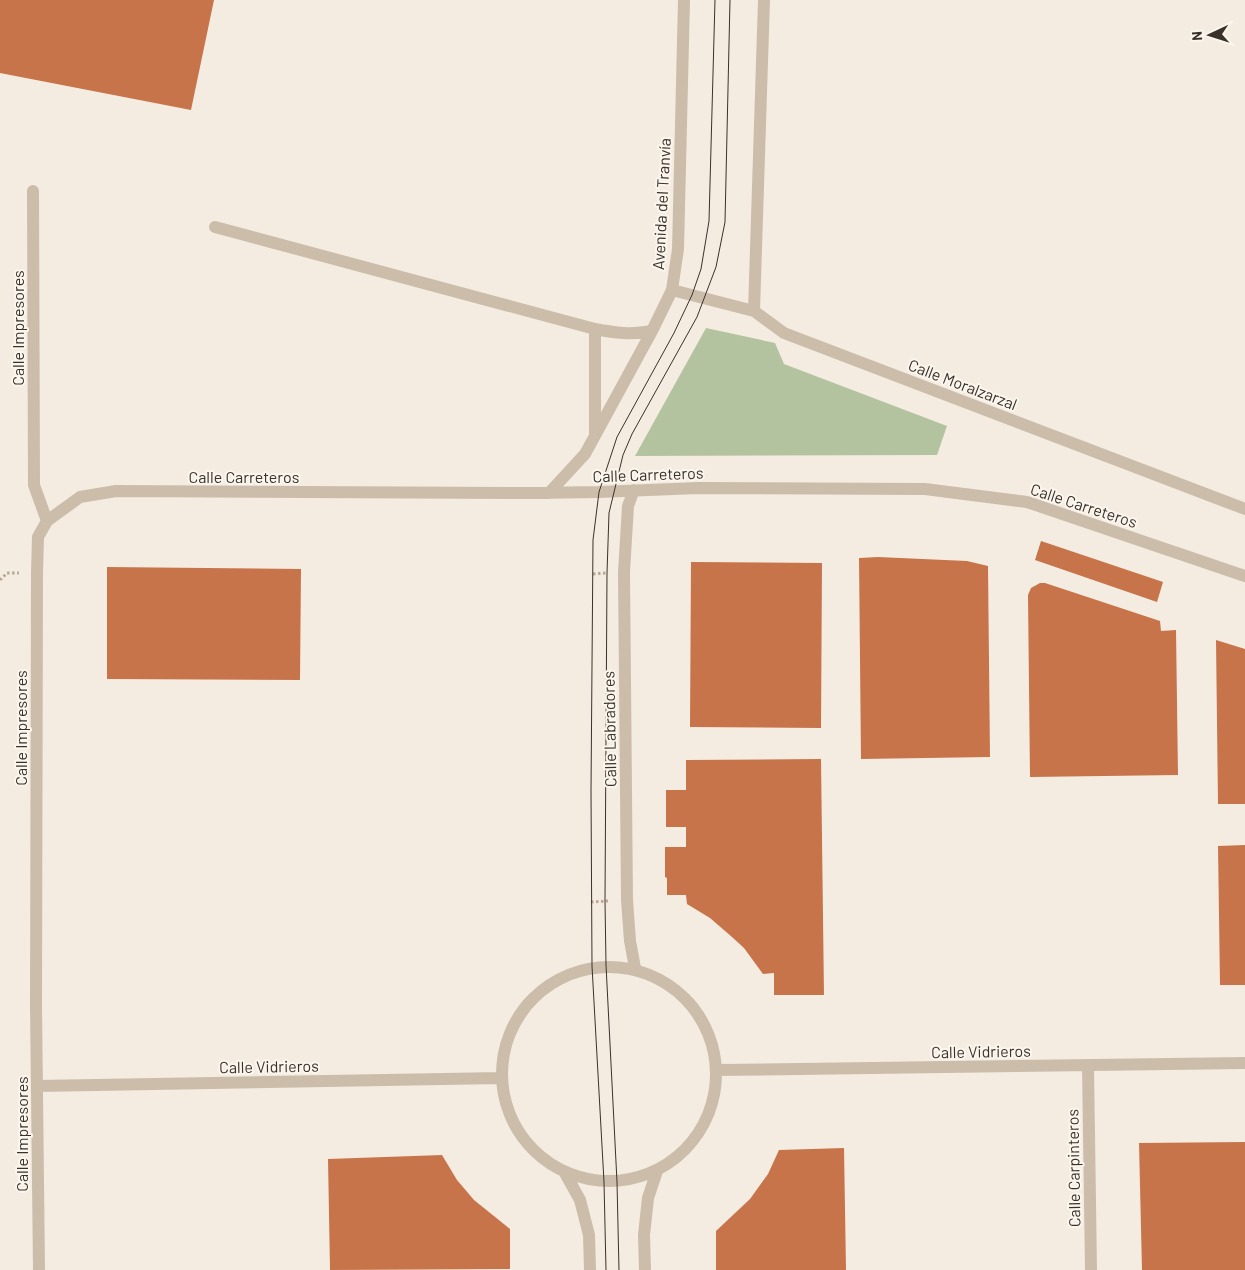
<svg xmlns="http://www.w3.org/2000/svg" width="1245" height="1270" font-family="Barlow,sans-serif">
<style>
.green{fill:#b4c39f}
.building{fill:#c7744b}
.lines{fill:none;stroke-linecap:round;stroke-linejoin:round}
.path{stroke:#b8a895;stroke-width:3;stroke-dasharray:2.5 2.5;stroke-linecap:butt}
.minor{stroke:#ccbdab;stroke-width:12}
.tram{stroke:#3a312b;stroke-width:1}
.labels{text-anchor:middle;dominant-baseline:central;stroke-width:4;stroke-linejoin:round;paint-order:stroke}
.street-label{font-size:16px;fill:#3a312b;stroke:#fbf6ed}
</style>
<rect width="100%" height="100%" fill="#f4ece0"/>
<path class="green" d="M706 328 775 343 784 364 947 426 937 455 635 456Z"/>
<path class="building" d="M0 0H214L191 110 0 73Z
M1041 541 1163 582 1157 602 1035 560Z
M878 557 967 561 988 566 990 757 861 759 859 558Z
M691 562 822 563 821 728 690 727Z
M107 567 301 569 300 680 107 679Z
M1040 583H1045L1160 621 1161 631 1176 630 1178 775 1030 777 1028 595 1031 588Z
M1216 640 1245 649V804H1218Z
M821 759 824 995H774V973L763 974 744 948 732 937 710 918 687 904 686 895H667V878L665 877V847H686V827H666V790H686V760Z
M1245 845V985H1220L1218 846Z
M1245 1142V1270H1142L1139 1143Z
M844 1148 846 1270H716V1231L750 1199 768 1174 779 1150Z
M442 1155 457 1180 474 1200 510 1229V1269L330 1270 328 1159Z"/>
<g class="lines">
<path class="path" d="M593 574 606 573
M0 580 7 573H19
M591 902 608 901"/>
<path class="minor" d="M33 191 34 485 47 521 38 537 37 573 36 1005 39 1270
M215 227 595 329
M672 290 754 311 784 333 1245 509
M754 311 764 0
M595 434V329C615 333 632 335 652 331
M634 490 628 506 624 572 627 900 630 941 635 968
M549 493 585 454 652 331 672 290 678 249 684 0
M47 521 80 497 116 491 530 493 599 492 698 488 925 489 1027 502 1245 576
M502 1074a107 107 0 1 1 214 0a107 107 0 1 1-214 0Z
M1088 1066 1091 1270
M717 1070 1245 1063
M37 1086 501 1078
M565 1173 580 1200 589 1235 590 1270
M645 1270 644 1235 648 1198 657 1171"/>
<path class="tram" d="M606 1270 604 1182 592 966 591 791 593 540 599 492 617 437 674 333 692 295 701 269 709 221 715 0
M619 1270 617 1182 606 965 605 901 607 573 609 513 623 455 632 434 697 317 716 267 725 222 730 0"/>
</g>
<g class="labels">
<g class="street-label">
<text transform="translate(661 204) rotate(-87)">Avenida del Tranvía</text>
<text transform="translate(17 328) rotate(-90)">Calle Impresores</text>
<text transform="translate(963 384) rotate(21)">Calle Moralzarzal</text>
<text transform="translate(648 474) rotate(-2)">Calle Carreteros</text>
<text x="244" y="476">Calle Carreteros</text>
<text transform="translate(1084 505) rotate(18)">Calle Carreteros</text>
<text transform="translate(20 728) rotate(-90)">Calle Impresores</text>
<text transform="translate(609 729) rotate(-91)">Calle Labradores</text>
<text transform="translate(981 1051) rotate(-1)">Calle Vidrieros</text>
<text transform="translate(269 1066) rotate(-1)">Calle Vidrieros</text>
<text transform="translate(21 1134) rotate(-90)">Calle Impresores</text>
<text transform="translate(1073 1168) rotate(-91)">Calle Carpinteros</text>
</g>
</g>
<g transform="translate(1210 35) rotate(266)" stroke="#fbf6ed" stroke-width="4" paint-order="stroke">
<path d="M0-4L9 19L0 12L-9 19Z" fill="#3a312b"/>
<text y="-8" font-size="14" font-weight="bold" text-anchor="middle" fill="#3a312b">N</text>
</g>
</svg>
